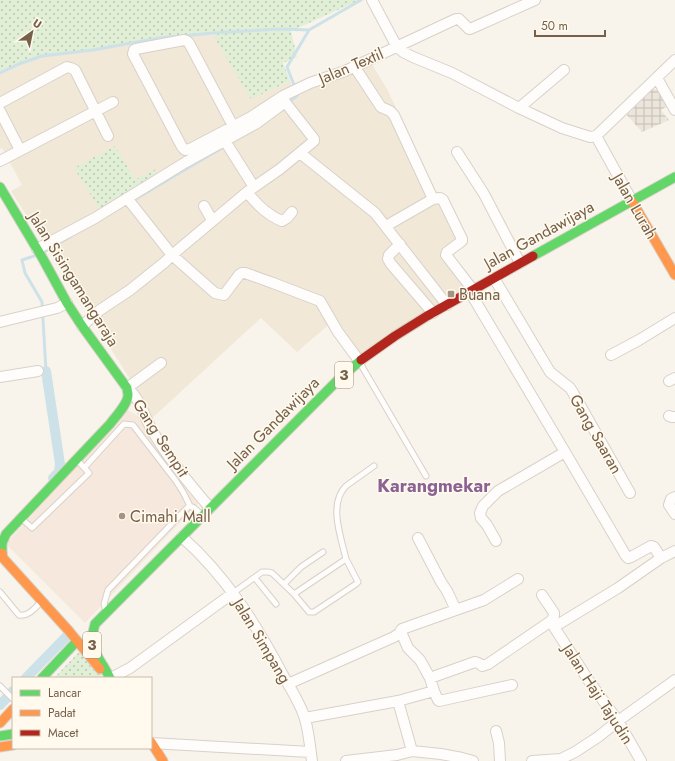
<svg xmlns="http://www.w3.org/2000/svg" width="675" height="761" font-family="Jost,sans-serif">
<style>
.residential{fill:#f1e8d8}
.commercial{fill:#f6e8dc}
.industrial{fill:url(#industrial-grid)}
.grass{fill:url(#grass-dots)}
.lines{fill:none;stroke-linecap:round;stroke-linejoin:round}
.stream{stroke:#cde2e8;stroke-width:3}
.canal{stroke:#cde2e8;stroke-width:10}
.lane-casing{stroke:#d7d1c9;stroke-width:7}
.street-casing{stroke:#d7d1c9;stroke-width:12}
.fast-casing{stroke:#d6d0c6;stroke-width:11}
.slow-casing{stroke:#d6d0c6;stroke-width:11}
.jam-casing{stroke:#d6d0c6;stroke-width:11}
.lane{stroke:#fefdfc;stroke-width:5}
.street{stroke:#fefdfc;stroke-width:10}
.fast{stroke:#63d668;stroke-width:9}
.slow{stroke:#ff974d;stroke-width:9}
.jam{stroke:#b3261e;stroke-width:9}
.poi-dot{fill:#a49482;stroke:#fffaed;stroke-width:1.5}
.labels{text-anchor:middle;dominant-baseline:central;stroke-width:3;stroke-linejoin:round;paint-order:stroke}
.shield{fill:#fffaed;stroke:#a08e7b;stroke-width:1}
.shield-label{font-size:15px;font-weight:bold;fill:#77604a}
.street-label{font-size:16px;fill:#77604a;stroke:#fffaed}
.poi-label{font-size:16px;fill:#77604a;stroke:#fffaed;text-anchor:start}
.quarter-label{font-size:18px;font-weight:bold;fill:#8a6294;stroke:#fffaed}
</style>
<defs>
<pattern id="industrial-grid" width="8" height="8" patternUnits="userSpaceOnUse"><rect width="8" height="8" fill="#ebe5dc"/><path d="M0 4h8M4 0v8" fill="none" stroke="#c3bdb4"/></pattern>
<pattern id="grass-dots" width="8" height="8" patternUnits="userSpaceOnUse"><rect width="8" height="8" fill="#e1efd6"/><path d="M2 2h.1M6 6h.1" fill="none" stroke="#bbc5b0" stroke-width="1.8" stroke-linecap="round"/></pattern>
</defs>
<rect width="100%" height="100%" fill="#f8f4eb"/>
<path class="residential" d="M213 33 251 98 290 81 295 94 160 176 264 122 312 86 370 61 387 89 436 192 463 244 448 252 469 292 364 357 333 321 297 352 261 318 149 421 135 387 11 191 22 185 2 148 0 149V73L19 64 42 56 93 50 159 38Z"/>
<path class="commercial" d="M127 410 140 417 203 498 85 623 6 544Z"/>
<path class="industrial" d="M653 89 660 90 669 105 661 110 669 120 642 132 627 115Z"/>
<path class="grass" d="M0 0H360L291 31 297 57 283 63 290 81 251 99 212 33 159 38 93 50 42 56 19 64 0 73Z
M115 146 135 180 156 169 160 176 101 211 74 168Z
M82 649 103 678H54Z"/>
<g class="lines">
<path class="stream" d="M183 36 213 33 279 29 309 30 361 0
M0 73 19 64 42 56 93 50 159 38 178 36
M288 103 298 95 287 67 309 30
M134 200 222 148
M44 252 70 237
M37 255 22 260 25 273 42 302 46 371"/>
<path class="canal" d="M46 371 60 464 59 472 53 478
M26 678 66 637
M0 705 13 691"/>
<g class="lane-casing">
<path id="lane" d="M360 363 426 476
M84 468 124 424 133 425 176 481 183 492 190 506 194 508 202 515
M21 518 32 528 89 473 77 460
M255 578 276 604
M284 584 301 567 323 552
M0 592 19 615C28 617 35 608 41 602
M233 593 262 572H268L272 573 294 594 346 559C341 537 328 504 346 486L374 466
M294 594 309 612H314L356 584 358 582 346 559
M106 611 104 604 108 590 188 507 190 506
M0 686 13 699"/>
</g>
<g class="street-casing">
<path id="street" d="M372 0 397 47 403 52 413 57 452 73 519 108 562 128 590 137 596 136 675 60
M354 66 381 107 390 111 394 115 433 199
M657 78 675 110
M0 103 67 67 71 68 75 70 108 136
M519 108 564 70
M0 111 20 150
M233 126 189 43 187 41 184 40 136 49 134 50 133 54 182 147 185 150 190 149 251 117 283 96 310 83 345 71 456 19H459L469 29H470L535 0
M596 136 632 201
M225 141 254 187
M457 152 484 194 520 263
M300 153 375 213 447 305
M0 161 113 102
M247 192C257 205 267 215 282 221L287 218 292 212
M127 198 172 255 215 293 224 295 239 275 242 273H245L273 283 320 301 338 332 360 362
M204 206 212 220
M386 226 433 199 440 198 443 200 462 239V241L447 252 446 255 473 290
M400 244 389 255 388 259 391 264 433 313
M37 249 95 218 186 162 257 123 280 106
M494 278 550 372 570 388 572 391 630 493
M470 292 565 452 626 556 628 558 631 557 651 546 654 547 661 558
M0 322 57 308 67 303
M82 326 100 310 130 290 165 262 172 255 247 192 280 169 314 141V139L285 102
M611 355 639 340 675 318
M161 363 127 388C140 398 143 414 151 428 166 456 189 483 210 508
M0 377 38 371
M669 381 675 378
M669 416 672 417H675
M675 497 671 499 669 505 675 514
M182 537C226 576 256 624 283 675 290 688 301 704 305 719 309 733 310 747 312 761
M418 538 441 582 447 591 456 610
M496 541 487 525 481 518 480 513 483 506 498 491 565 452
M542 595 554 613V616L551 621 554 627 589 681 618 721 641 761
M554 627 618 588 661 558 675 551
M401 632V630L402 629 484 600 518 579
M111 678 130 668 233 593
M288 684 394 637 401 632 408 648 420 660 430 678
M434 691 438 700 439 701 512 685
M398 701 412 751
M305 718 398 701 434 691 430 678 475 662C478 663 480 663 482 666L488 664 551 621
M496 731 499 743 500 761
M151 743 310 752
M346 761 397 755 412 751 441 754 462 758 473 761
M532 761 561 759 575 752 598 737 618 721 675 680"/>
</g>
<g class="fast-casing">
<path id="fast" d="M0 187 43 259 67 303 82 326 127 388C127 390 128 393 128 395 128 404 115 417 110 424L6 534 2 543V553
M533 256 675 177
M42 678 77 641
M110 678C107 673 105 668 102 664 93 650 90 640 95 624L316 402 339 379 361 360
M0 736 13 734"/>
</g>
<g class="slow-casing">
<path id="slow" d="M632 201 675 275
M2 553 3 558 69 631 100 669
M0 723 13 709
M151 742 163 761
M0 747 13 745"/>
</g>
<g class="jam-casing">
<path id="jam" d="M361 360 395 336 427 316 533 256"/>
</g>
<use href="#lane" class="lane"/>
<use href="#street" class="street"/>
<use href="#fast" class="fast"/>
<use href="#slow" class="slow"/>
<use href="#jam" class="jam"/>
</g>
<g class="poi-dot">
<rect x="447" y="290" width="8" height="8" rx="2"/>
<circle cx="122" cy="516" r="4"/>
</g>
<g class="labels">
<g class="shield">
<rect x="335" y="362" width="18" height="26" rx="3"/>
<rect x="83" y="632" width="18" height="26" rx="3"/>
</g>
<g class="shield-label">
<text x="344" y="375">3</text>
<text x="92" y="645">3</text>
</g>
<g class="street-label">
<text transform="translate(351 66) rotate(-23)">Jalan Textil</text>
<text transform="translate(635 206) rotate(60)">Jalan Lurah</text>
<text transform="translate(539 235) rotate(-29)">Jalan Gandawijaya</text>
<text transform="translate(74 279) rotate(58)">Jalan Sisingamangaraja</text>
<text transform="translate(273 423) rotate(-45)">Jalan Gandawijaya</text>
<text transform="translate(596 434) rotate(60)">Gang Saaran</text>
<text transform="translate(161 438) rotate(57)">Gang Sempit</text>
<text transform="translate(262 641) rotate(59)">Jalan Simpang</text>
<text transform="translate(598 694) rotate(57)">Jalan Haji Tajudin</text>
</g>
<g class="poi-label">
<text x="459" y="294">Buana</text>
<text x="130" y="516">Cimahi Mall</text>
</g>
<g class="quarter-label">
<text x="434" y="486">Karangmekar</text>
</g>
</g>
<rect x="12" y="677" width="140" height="72" fill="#fffaed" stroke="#c9bcac"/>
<rect x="20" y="690" width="20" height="6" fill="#63d668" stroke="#c9bcac"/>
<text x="48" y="697" font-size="12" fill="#77604a">Lancar</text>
<rect x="20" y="710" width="20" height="6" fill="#ff974d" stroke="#c9bcac"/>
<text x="48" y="717" font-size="12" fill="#77604a">Padat</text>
<rect x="20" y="730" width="20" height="6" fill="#b3261e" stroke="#c9bcac"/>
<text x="48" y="737" font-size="12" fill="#77604a">Macet</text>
<g transform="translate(32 32) rotate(33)" stroke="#fffaed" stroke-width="3" paint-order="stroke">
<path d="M0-3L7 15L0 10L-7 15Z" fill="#77604a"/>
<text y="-6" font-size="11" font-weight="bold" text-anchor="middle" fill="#77604a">U</text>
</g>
<path d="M535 30v6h70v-6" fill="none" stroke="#77604a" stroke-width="2"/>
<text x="541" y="30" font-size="12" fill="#77604a" stroke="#fffaed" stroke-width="3" paint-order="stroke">50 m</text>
</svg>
